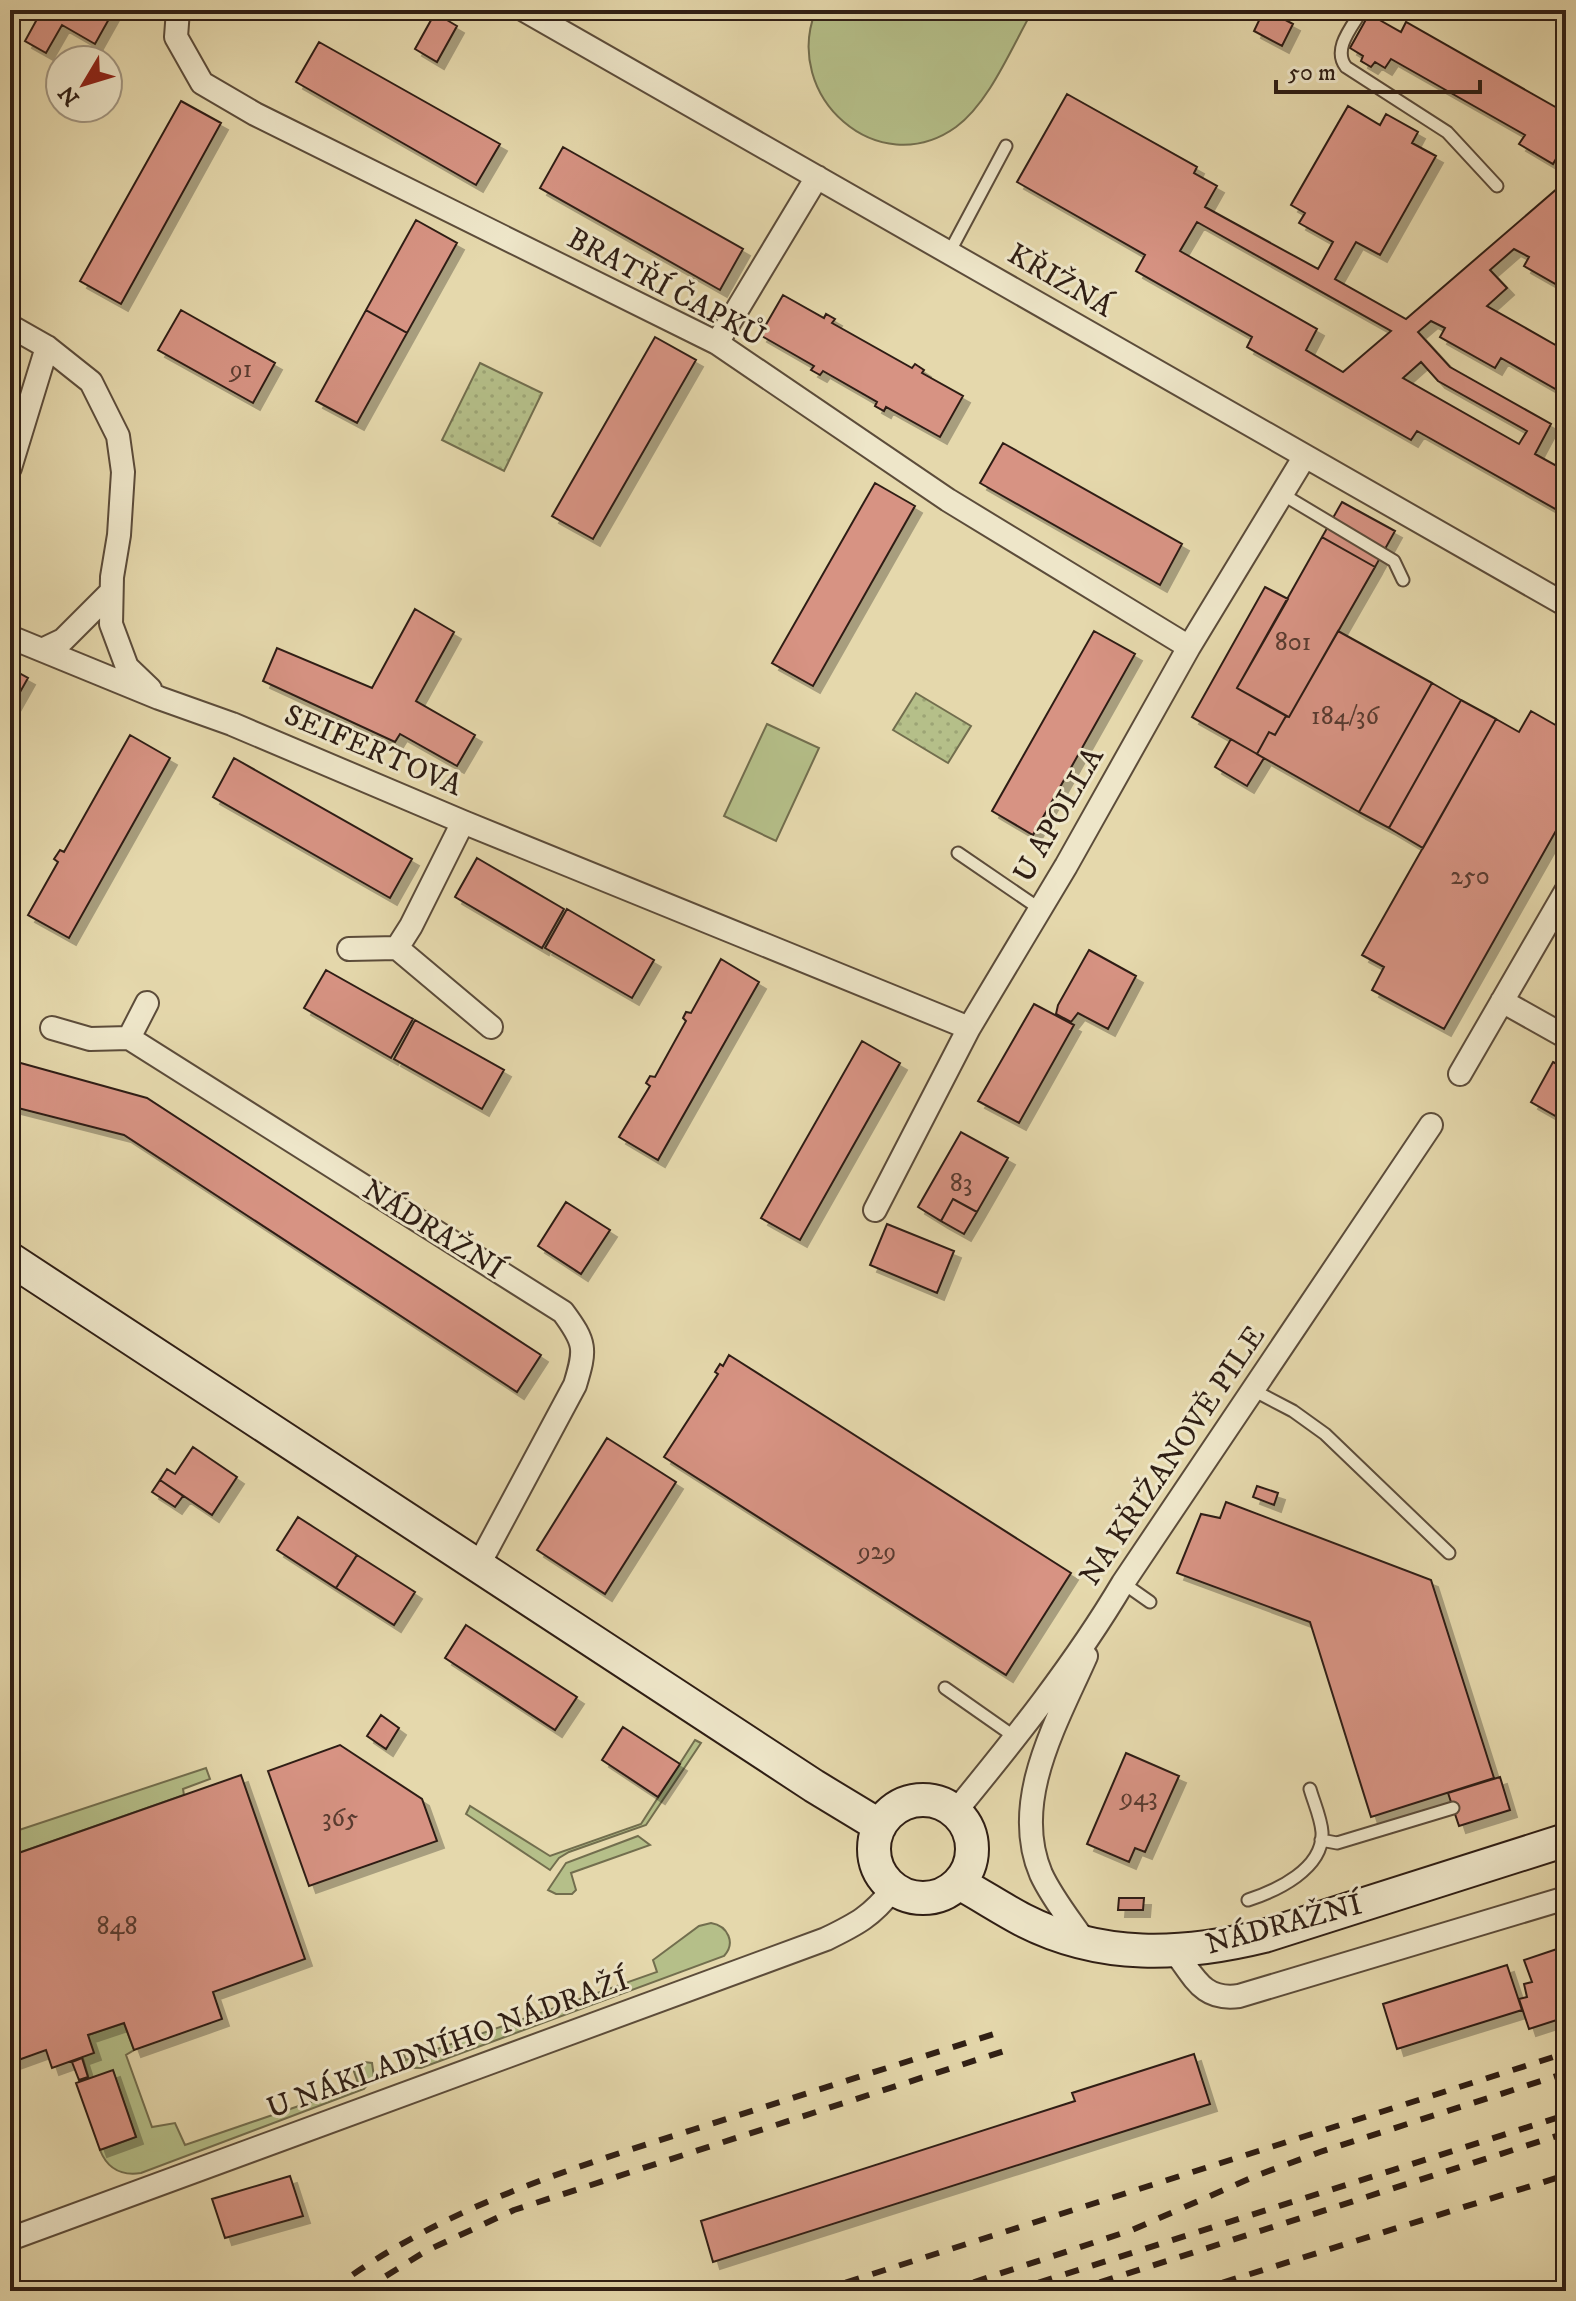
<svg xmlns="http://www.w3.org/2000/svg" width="1576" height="2301" font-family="'IM FELL DW Pica',serif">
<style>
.green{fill:#b5bf89;stroke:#726e4e;stroke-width:2}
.park{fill:url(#park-dots);stroke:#726e4e;stroke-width:2}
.building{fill:#d79383;stroke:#2f1e14;stroke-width:2;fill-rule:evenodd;filter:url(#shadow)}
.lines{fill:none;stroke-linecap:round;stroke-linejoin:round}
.lane-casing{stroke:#5c4c3a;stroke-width:15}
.street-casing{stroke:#5c4c3a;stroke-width:26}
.secondary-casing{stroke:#2f1e14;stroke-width:36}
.lane{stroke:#eee6c9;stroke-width:11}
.street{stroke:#eee6c9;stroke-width:22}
.secondary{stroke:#eee6c9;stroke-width:32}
.rail{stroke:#2f1e14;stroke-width:6;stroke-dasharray:14 14;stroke-linecap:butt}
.labels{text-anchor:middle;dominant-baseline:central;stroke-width:6;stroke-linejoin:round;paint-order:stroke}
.number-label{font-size:26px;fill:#593b30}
.street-label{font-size:30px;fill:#2f1e14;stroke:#eee6c9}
</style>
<defs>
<pattern id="park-dots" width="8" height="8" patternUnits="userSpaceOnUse" patternTransform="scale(2)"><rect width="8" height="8" fill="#b5bf89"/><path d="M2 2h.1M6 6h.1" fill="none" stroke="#9ca475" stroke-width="1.8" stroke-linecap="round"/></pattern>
<filter id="shadow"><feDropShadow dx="7" dy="7" stdDeviation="0" flood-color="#0004"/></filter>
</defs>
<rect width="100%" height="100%" fill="#e5d8ac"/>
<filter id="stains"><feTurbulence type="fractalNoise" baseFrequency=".0025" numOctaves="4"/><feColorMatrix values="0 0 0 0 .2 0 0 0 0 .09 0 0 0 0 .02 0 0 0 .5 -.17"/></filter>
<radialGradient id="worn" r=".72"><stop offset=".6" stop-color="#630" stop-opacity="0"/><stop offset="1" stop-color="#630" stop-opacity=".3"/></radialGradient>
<path class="green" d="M816 10H1033C1012 46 990 102 956 127 878 183 781 96 816 10Z
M767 724 819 748 776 841 724 816Z
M695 1740 701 1743 646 1825 569 1852 559 1858 550 1870 466 1814 470 1806 550 1856 641 1824Z
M206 1768 210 1779 183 1789 184 1795 10 1856V1833Z
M638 1836 650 1845 571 1873 576 1890 572 1894H556L548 1890 566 1863Z
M711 1923C728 1926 736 1943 724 1956L421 2068H409L398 2060 402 2049 406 2060 657 1972 653 1960 699 1926Z
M124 2023 134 2050 126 2055 152 2127 175 2123 185 2145 357 2086 358 2083 352 2066 364 2062 372 2063 374 2077 364 2089 141 2173C121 2176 107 2168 100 2150L136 2137 113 2071 80 2082 79 2080 88 2076 83 2059 72 2061 88 2035Z"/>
<path class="park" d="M480 363 542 393 504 471 442 440Z
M916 693 971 726 948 763 893 730Z"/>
<path class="building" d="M42 10H114L95 44 62 25 46 53 25 41Z
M1264 10H1281L1278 16 1293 24 1282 46 1254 31Z
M435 13 457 26 437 62 415 49Z
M1369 14 1401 32 1406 22 1566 113V162L1557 157 1553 164 1519 144 1525 135 1391 59 1385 68 1375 62 1371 67 1361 61 1363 56 1350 48Z
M319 42 500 144 476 185 296 82Z
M1067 94 1197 167 1194 173 1217 186 1205 207 1318 269 1333 242 1299 223 1305 213 1291 205 1348 106 1380 125 1386 114 1418 132 1412 143 1436 156 1380 255 1356 242 1335 279 1406 319 1566 181V290L1524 266 1529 257 1514 249 1490 270 1507 288 1487 306 1566 351V395L1501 358 1495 368 1440 337 1445 328 1431 321 1418 332 1450 367 1551 424 1535 454 1566 471V515L1417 431 1411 440 1247 347 1252 337 1136 271 1145 255 1017 182ZM1197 222 1391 331 1343 372 1306 350 1317 329 1180 251ZM1421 362 1438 381 1527 431 1519 444 1403 378Z
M181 101 221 123 121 304 80 281Z
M563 147 743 249 720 290 540 188Z
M416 220 457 243 407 333 366 310Z
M783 295 824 318 826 314 835 319 832 323 912 368 915 364 924 370 922 373 963 396 940 437 886 407 884 411 875 406 877 402 823 371 820 375 811 370 814 366 760 335Z
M181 310 275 363 253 403 158 350Z
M366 310 407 333 357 423 316 401Z
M655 337 696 360 593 539 552 516Z
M1003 443 1182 544 1160 585 980 483Z
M875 483 915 506 813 686 772 663Z
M1342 502 1395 531 1375 567 1322 537Z
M1322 537 1375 567 1289 717 1237 688Z
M1265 587 1288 599 1237 688 1286 716 1275 735 1269 732 1257 754 1192 717Z
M415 609 454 632 416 701 475 735 457 766 400 734 395 742 263 681 277 648 372 688Z
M1094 631 1135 654 1033 835 992 811Z
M1338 631 1432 683 1359 812 1257 754 1269 732 1275 735 1286 716 1289 717Z
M10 668 28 678 10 710Z
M1432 683 1461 700 1389 828 1359 812Z
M1461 700 1496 719 1423 848 1389 828Z
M1531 711 1566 731V813L1444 1029 1372 990 1384 967 1362 955 1496 719 1519 732Z
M130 735 170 758 69 938 28 915 58 862 54 859 60 850 64 852Z
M1231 739 1264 758 1247 786 1215 767Z
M234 758 412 859 390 898 213 797Z
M477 858 564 909 542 948 455 897Z
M567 909 654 960 632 998 545 948Z
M1089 950 1136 976 1108 1029 1078 1013 1071 1022 1056 1014 1058 1005Z
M721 959 759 982 658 1160 619 1137 650 1086 646 1083 650 1076 655 1077 686 1021 683 1018 686 1012 691 1013Z
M326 970 413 1019 391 1058 304 1008Z
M1566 1001V1020L1558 1015Z
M1034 1004 1074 1025 1019 1123 978 1101Z
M415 1020 504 1070 482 1109 394 1059Z
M862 1041 900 1063 800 1240 761 1218Z
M10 1060 17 1062 10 1093Z
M17 1062 147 1098 541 1355 517 1392 124 1135 10 1106V1093Z
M1553 1062 1566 1069V1122L1531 1102Z
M961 1132 1008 1158 977 1212 953 1199 941 1221 918 1207Z
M953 1199 977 1212 964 1234 941 1221Z
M566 1202 610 1230 581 1274 538 1246Z
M887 1224 954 1251 937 1293 870 1265Z
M729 1355 1071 1573 1006 1675 664 1457 718 1374 715 1372 720 1364 723 1366Z
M607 1438 676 1482 605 1594 537 1550Z
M193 1447 237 1477 212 1515 160 1480 167 1469 175 1474Z
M160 1480 183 1496 175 1507 152 1492Z
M1257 1486 1278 1493 1274 1505 1253 1497Z
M1226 1502 1431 1580 1494 1778 1371 1817 1310 1622 1177 1573 1201 1514 1220 1518Z
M298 1517 357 1555 336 1588 277 1550Z
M357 1555 415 1592 394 1625 336 1588Z
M466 1625 577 1697 555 1730 445 1658Z
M381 1715 399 1728 386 1749 367 1736Z
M623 1727 680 1764 658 1797 602 1760Z
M340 1745 422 1799 437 1841 309 1886 268 1771Z
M1126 1753 1179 1776 1145 1852 1135 1848 1129 1862 1087 1844Z
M241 1775 305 1959 213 1992 222 2019 134 2050 124 2023 88 2035 94 2053 52 2068 46 2050 10 2063V1856Z
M1500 1777 1510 1810 1459 1826 1448 1793Z
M1119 1898H1144L1143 1910H1118Z
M1566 1946V2017L1529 2029 1519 1999 1527 1997 1524 1984 1532 1982 1524 1960Z
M1507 1965 1522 2010 1397 2049 1383 2004Z
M1194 2054 1210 2104 713 2262 701 2221 1075 2101 1072 2093Z
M82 2058 88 2077 79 2080 72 2062Z
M113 2070 136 2137 100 2150 76 2083Z
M290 2176 303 2216 225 2238 212 2199Z"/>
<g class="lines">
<g class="lane-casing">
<path id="lane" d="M1362 10C1352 27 1332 49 1346 67L1447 132 1497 186
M949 253 1006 146
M1282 494 1394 561 1403 580
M958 853 1040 909
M1253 1390 1293 1411 1325 1434 1449 1553
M1123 1583 1150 1602
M945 1688 1015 1737
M1321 1840 1337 1843 1453 1808
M1248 1900C1276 1891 1324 1869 1322 1832 1321 1818 1314 1803 1310 1789"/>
</g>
<g class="street-casing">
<path id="street" d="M178 10 176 37 202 83 255 114 717 343 948 500 1189 647
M524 10 1566 605
M10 326 47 347 91 382 118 436 123 472 119 535 112 577 111 624 127 667 150 689
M717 343 817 177
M10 468 47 347
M10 637 159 698 232 724 463 822 969 1028
M42 650 63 640 111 592
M397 948 411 926 463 822
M349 949 397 948 491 1027
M1502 1001 1566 1037
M52 1028 90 1039 129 1038 563 1312C586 1343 586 1349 575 1385L478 1566
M129 1038 147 1003
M1460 1074 1566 891
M875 1210 969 1028 1066 866 1189 647 1305 456
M955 1812C1015 1739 1075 1664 1123 1583L1431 1125
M1085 1942C1070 1920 1052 1898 1041 1874 1010 1801 1057 1722 1086 1656
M1175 1952C1195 1978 1203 2001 1239 1996L1566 1898
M10 2239 826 1939C857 1924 872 1916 893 1889"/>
</g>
<g class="secondary-casing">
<path id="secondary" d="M10 1259 814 1786 880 1826
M874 1849a49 49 0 1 1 98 0a49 49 0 1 1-98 0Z
M959 1883C981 1895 1002 1909 1023 1920 1101 1960 1182 1956 1264 1936L1566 1840"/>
</g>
<use href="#lane" class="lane"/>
<use href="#street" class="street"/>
<use href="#secondary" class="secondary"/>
<path class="rail" d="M330 2291C440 2208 566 2170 695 2129 796 2097 896 2065 997 2033
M362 2291 426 2251 514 2210 1004 2051
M819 2291 1566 2053
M947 2291 1132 2230 1258 2175 1320 2152 1566 2073
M1012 2291 1566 2115
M1073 2291 1566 2133
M1196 2291 1566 2175"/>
</g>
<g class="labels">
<g class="number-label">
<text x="241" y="369">91</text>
<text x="1293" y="642">801</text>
<text x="1345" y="716">184/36</text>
<text x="1470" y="876">250</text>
<text x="961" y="1183">83</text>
<text x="877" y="1551">929</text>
<text x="1139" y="1797">943</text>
<text x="340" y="1818">365</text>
<text x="117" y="1926">848</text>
</g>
<g class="street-label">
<text transform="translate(1060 281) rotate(30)">KŘIŽNÁ</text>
<text transform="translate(666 288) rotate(28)">BRATŘÍ ČAPKŮ</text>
<text transform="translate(373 751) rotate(23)">SEIFERTOVA</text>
<text transform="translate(1059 815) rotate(-60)">U APOLLA</text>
<text transform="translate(433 1230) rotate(32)">NÁDRAŽNÍ</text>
<text transform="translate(1173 1456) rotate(-56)">NA KŘIŽANOVĚ PILE</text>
<text transform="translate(1284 1925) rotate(-15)">NÁDRAŽNÍ</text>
<text transform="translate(448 2045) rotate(-20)">U NÁKLADNÍHO NÁDRAŽÍ</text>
</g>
</g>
<rect width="1576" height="2301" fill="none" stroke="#e5d8ac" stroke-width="40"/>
<rect x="12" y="12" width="1552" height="2277" fill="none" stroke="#2f1e14" stroke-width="4"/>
<rect x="20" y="20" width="1536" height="2261" fill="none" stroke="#2f1e14" stroke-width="2"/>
<g transform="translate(84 84) rotate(232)"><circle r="38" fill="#eee6c9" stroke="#a29681" stroke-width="2"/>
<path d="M0-6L14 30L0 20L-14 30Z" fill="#8f2418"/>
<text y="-12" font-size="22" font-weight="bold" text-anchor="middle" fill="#2f1e14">N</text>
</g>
<path d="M1276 80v12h204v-12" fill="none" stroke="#2f1e14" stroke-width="4"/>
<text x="1288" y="80" font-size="24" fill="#2f1e14" stroke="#eee6c9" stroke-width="6" paint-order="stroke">50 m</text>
<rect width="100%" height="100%" filter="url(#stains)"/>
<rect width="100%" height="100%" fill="url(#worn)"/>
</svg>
